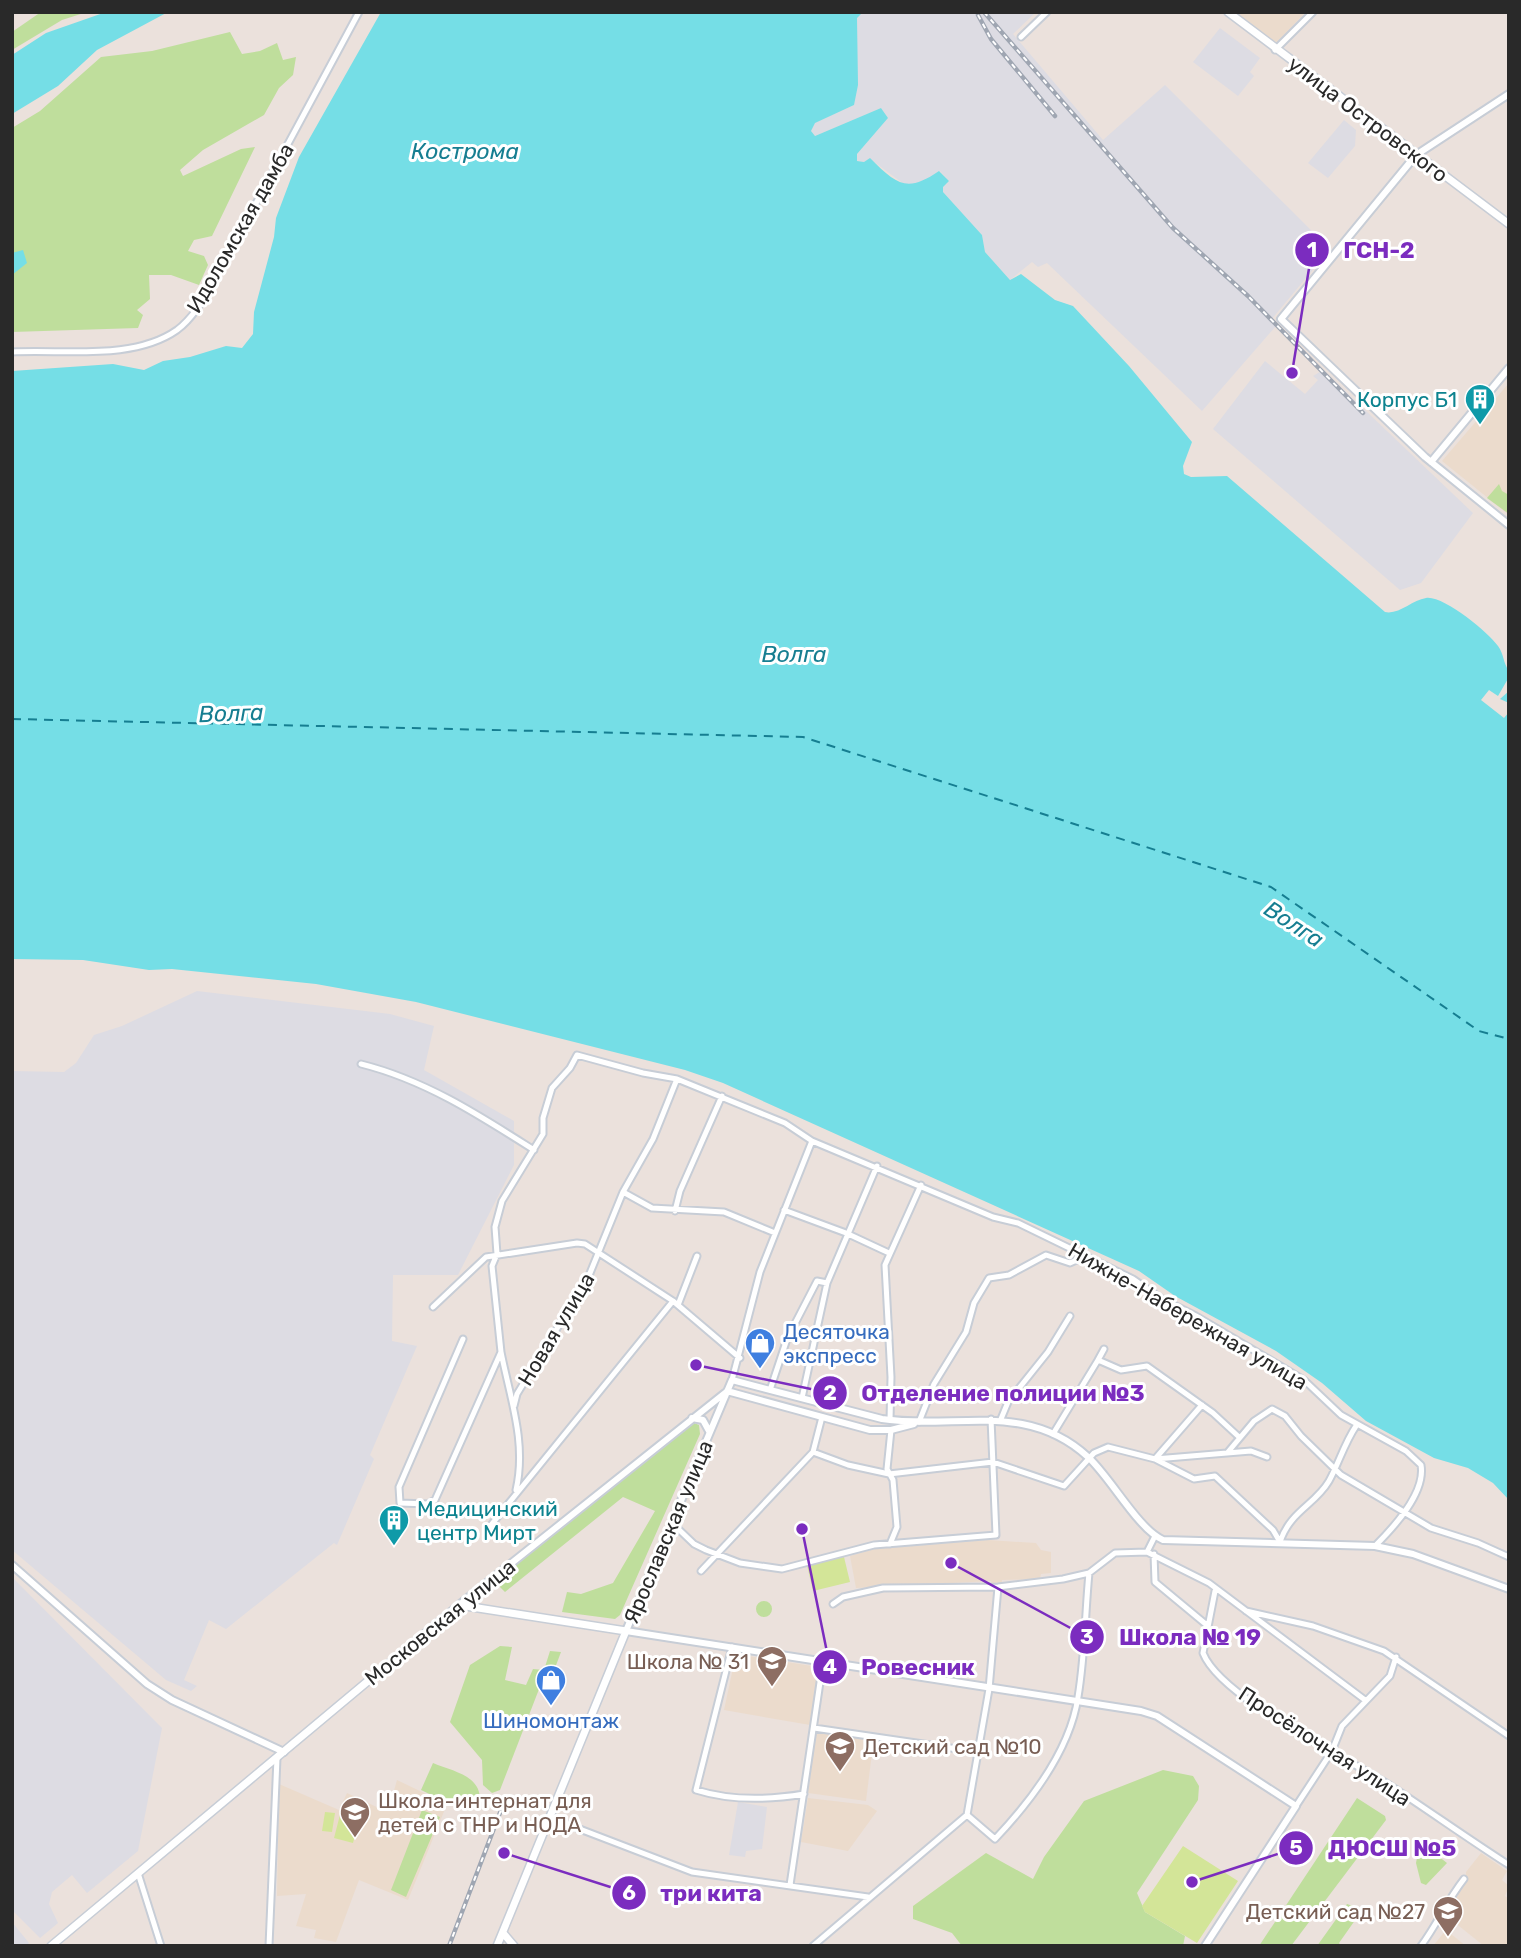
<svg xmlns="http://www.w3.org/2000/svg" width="1521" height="1958" font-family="Rubik,sans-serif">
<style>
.industrial{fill:#dddce3}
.education{fill:#ebdbcc}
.green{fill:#bfde9c}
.pitch{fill:#d3e598}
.water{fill:#75dee6}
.pier{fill:#ebe1dc}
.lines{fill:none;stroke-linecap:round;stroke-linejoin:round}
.ferry{stroke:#167e91;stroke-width:2;stroke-dasharray:9 7;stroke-linecap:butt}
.minor-casing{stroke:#c7cdd6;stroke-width:9}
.tertiary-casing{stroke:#c7cdd6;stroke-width:10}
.secondary-casing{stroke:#c7cdd6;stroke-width:10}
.minor{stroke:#fff;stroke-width:5}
.tertiary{stroke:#fff;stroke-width:6}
.secondary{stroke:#fff;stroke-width:7}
.rail-casing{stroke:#9fa6b2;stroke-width:4.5}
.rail{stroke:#fff;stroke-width:2;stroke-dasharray:5;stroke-linecap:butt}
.labels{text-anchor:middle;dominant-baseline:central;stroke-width:6;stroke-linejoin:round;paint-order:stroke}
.street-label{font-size:21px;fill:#292929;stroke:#fff}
.culture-label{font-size:21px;fill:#0d838f;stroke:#fff;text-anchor:end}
.shop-label{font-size:21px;fill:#366cbe;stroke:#fff;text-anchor:start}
.education-label{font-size:21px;fill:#785e54;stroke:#fff;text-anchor:end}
.water-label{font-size:23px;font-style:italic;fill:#167e91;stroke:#fff}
.leader{fill:none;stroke:#7b2cbf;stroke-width:2.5}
.callout-dot{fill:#7b2cbf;stroke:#fff;stroke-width:2.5}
.mark-label{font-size:21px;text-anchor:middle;font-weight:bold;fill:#fff}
.callout-label{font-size:23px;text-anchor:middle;font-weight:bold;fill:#7b2cbf;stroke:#fff;stroke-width:6;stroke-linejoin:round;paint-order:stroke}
</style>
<rect width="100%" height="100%" fill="#ebe1dc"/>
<path class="industrial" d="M863 12H1036L1013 34 1103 140 1165 85 1330 249 1271 320 1276 326 1202 411 1047 263 1038 267 1032 262 1010 280 985 252 982 235 943 192V187L949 181 940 171 921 184 912 186 904 184 870 159 864 162 857 161V154L888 118 881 108 815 136 810 131 814 123 854 105 857 17Z
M1220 28 1260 58 1250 72 1254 76 1238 96 1193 62Z
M1344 120 1356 130 1355 146 1328 178 1308 163Z
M1265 361 1305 394 1318 380 1313 376 1323 370 1473 513 1421 583 1400 590 1213 429Z
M197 991 390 1014 434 1026 424 1070 514 1121V1165L458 1275H393L392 1341 417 1346 370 1455 374 1459 337 1545 334 1543 226 1629 209 1620 184 1680 197 1686 191 1691 166 1680 12 1550V1071L64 1072 76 1063 94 1035 122 1026Z
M12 1577 162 1728 138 1851 87 1893 72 1875 52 1892 49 1904 58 1923 40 1938 12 1910Z
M738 1802 767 1807 762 1849 746 1851 745 1857 729 1855Z
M12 1922 29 1943 26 1946H12Z"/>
<path class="education" d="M1233 12H1306L1275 44Z
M1509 383V515L1442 461Z
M988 1540 1036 1543 1041 1550 1051 1552V1573L1041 1574 1040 1579 1002 1580V1583L992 1584 991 1581 856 1588 850 1556 874 1549Z
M736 1654 818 1667 810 1725 724 1710Z
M816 1733 868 1739 867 1752 872 1753 866 1801 808 1793Z
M397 1780 447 1804 408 1900 359 1880 336 1942 314 1938 316 1930 296 1926 306 1894 277 1896 279 1784 339 1810 347 1793 383 1810 390 1805Z
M808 1798 868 1805 877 1811 848 1851 801 1842Z
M1481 1853 1507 1871 1502 1880 1509 1886 1505 1896 1509 1899V1946H1484L1454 1922 1444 1910 1466 1881V1872Z
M1446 1930 1466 1946H1433Z"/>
<path class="green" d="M41 12H87L62 20 12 50V32Z
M230 32 242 54 260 51 277 43 283 60 296 57 293 75 279 88 264 115 203 150 180 170 183 176 241 149 255 147 212 236 194 240 188 251 204 256 208 265 199 285 171 275H149L150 299 137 310 143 315 138 328 12 332V128L40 111 101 57 152 51Z
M1499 484 1502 491 1509 495V514L1487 498Z
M694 1423 699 1425 700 1434 620 1615 615 1619 562 1612 567 1592 581 1594 613 1583 655 1511 623 1497 505 1592 494 1581Z
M756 1609a8 8 0 1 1 16 0a8 8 0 1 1-16 0Z
M500 1646 512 1647 505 1680 526 1685 533 1669 544 1670 550 1651 561 1652 549 1684H541L500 1790 492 1793 483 1785 482 1760 450 1722 470 1665Z
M433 1763C452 1771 479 1775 480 1798L469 1811 452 1800 450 1804 421 1790Z
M1163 1770 1193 1776 1199 1786 1198 1800 1137 1893 1145 1912 1185 1936 1183 1946H962L952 1933 913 1919V1906L986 1853 1033 1879 1044 1857 1084 1801Z
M1357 1798 1385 1816 1386 1820 1291 1946H1259Z
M422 1810 440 1817 406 1897 391 1890Z
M1423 1844 1447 1863 1426 1885 1421 1883 1416 1863 1419 1847Z
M1347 1904 1356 1907 1358 1916 1339 1943 1341 1946H1317Z"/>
<path class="pitch" d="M844 1557 850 1582 813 1591 807 1565Z
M341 1811 360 1816 353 1843 334 1838Z
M325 1812 335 1813 332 1832 322 1831Z
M1183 1846 1238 1881 1197 1943 1145 1912 1142 1906Z"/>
<path class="water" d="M106 12H168L97 50 58 86 12 114V55L46 33Z
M381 12H863L857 18 858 85 854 105 815 123 811 131 815 136 881 108 888 118 857 154V161L864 162 870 158C897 185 907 193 939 171L949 181 943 187V192L982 235 985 252 1010 280 1021 274 1055 300 1073 306 1129 366 1192 442 1183 466 1184 474 1191 477 1227 476 1385 612C1399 615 1412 600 1426 598 1443 595 1488 632 1498 646 1504 654 1503 663 1509 671V1500L1493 1483 1468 1468 1434 1458 1366 1421 1322 1383 1276 1351 1175 1296 1139 1271 723 1083 685 1070 416 1002 316 984 172 969 149 970 83 960 12 959V371L113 364 144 370 163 361 190 357 226 346 242 348 253 334 254 312 274 237 276 218 299 157Z
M23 250 27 263 12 275V253Z"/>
<path class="pier" d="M1509 677V691L1500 699 1509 703V712L1504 718 1481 700 1489 690 1498 696Z"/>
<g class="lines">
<path class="ferry" d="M12 719 803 737 1271 887 1479 1031 1509 1039"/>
<g class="minor-casing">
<path id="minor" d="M1021 37 1047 12
M1275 50 1313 12
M12 352C64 349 133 361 177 330 193 318 203 300 213 283L359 12
M361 1064C425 1080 479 1115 534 1150
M623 1192 652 1208 724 1212 775 1233
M784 1210 846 1233 889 1253
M675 1211 680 1191 722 1096
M678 1305 697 1256
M433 1307 486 1257 577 1243 585 1244 673 1301 740 1358
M463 1339 399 1487 400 1503 428 1504 435 1500 501 1352 492 1266 497 1254 495 1227 502 1201 543 1134V1118L552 1088 570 1068 577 1055 643 1073 677 1079 785 1123 812 1141 993 1217 1018 1223 1133 1279 1162 1299 1196 1316 1304 1380 1341 1415 1406 1451 1421 1465C1426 1493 1393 1528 1375 1546
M501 1352C510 1398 527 1443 516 1490
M1098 1360 1104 1349
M732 1380 760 1272 812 1141
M770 1390 787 1339 817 1281 827 1283
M802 1398 827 1283 877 1166
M514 1406 517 1394 588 1278 623 1192 653 1139 677 1079
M1001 1419 1008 1402 1048 1352 1070 1316
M890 1420 891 1377 885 1265 921 1185
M919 1422 934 1384 966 1332 974 1303 989 1278 1009 1275 1046 1255 1070 1263 1079 1259 1083 1252
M1053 1434 1098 1360 1121 1370 1147 1366 1213 1413 1239 1437
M813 1452 848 1465 889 1474 993 1462 1064 1486 1094 1453 1108 1447 1155 1459 1194 1479 1215 1476 1273 1530 1280 1542
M1228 1452 1254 1421 1272 1409 1285 1416 1301 1436 1341 1475 1431 1528 1478 1543 1509 1557
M1155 1459 1251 1451 1267 1457
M1155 1459 1202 1405
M672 1523 694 1544 706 1550 740 1563 782 1569 874 1545 996 1535 991 1419
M487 1530 673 1301
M1280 1542C1290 1511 1315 1505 1329 1481 1339 1463 1344 1444 1356 1426
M890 1544 897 1527 893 1480 887 1469 891 1430
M1147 1552 1155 1536
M1154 1554 1155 1582 1208 1626
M701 1571 813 1452 822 1417
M1215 1591 1203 1653C1221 1699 1350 1759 1394 1788 1432 1813 1470 1840 1509 1865
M833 1604 843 1597 883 1588 998 1587 1063 1579 1089 1573 1115 1553 1147 1552 1209 1583 1365 1700
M1246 1611 1313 1626 1384 1651 1509 1736
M732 1647 696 1790C731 1801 768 1800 804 1794
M814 1728 978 1752
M1296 1806 1332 1751 1342 1726 1390 1676 1396 1657
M967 1815 995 1839C1031 1801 1070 1751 1078 1697 1085 1656 1085 1614 1089 1573
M551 1818 692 1872 868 1897
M138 1873 161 1946
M790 1885 823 1662
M269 1946 277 1758
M813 1946 967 1815 989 1689 998 1587
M1421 1946C1438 1923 1446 1902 1464 1879"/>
</g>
<g class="tertiary-casing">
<path id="tertiary" d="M1509 94 1416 155 1281 319 1425 457 1509 525
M1431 462 1509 368
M727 1391 870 1430H891L914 1424
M692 1418 703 1420 709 1431
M12 1565 147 1684 172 1700 284 1752
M459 1605 725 1393
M1205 1946 1296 1806 1157 1716 1141 1711 626 1631 732 1380 882 1419C955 1430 1026 1400 1088 1457 1111 1478 1138 1529 1163 1540L1375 1546 1413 1554 1509 1589"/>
</g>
<g class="secondary-casing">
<path id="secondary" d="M1228 12 1509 224
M503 1933 514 1946
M51 1946 459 1605 626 1631 497 1946"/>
</g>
<use href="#minor" class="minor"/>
<use href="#tertiary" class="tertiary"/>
<use href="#secondary" class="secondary"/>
<g class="rail-casing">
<path id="rail" d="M984 12 1173 228 1248 296 1363 413
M978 15 991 39 1055 116
M449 1946 506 1797"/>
</g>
<use href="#rail" class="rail"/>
</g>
<defs>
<g id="building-pin" transform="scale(1.575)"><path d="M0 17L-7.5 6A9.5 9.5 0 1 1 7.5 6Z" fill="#0f9aa8" stroke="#fff"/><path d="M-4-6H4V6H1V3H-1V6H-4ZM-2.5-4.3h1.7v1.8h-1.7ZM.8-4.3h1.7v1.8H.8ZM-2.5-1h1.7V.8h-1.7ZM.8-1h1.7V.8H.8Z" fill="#fff"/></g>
<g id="shop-pin" transform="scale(1.575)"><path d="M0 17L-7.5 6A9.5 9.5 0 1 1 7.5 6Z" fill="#3f7fe0" stroke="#fff"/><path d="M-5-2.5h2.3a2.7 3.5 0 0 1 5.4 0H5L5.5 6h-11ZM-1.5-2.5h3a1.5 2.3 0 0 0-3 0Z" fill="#fff"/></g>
<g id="school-pin" transform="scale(1.575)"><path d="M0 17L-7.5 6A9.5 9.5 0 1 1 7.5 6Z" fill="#8d6e63" stroke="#fff"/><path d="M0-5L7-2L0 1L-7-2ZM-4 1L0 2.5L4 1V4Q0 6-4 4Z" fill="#fff"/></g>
</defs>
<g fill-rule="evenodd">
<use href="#building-pin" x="1480" y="399"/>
<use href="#shop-pin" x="760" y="1343"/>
<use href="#building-pin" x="394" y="1520"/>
<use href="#school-pin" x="772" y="1661"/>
<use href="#shop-pin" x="551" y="1680"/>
<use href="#school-pin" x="840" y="1746"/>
<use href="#school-pin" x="355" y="1812"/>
<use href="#school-pin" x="1448" y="1911"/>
</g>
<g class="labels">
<g class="street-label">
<text transform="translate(1368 119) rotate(37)">улица Островского</text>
<text transform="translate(240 228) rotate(-60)">Идоломская дамба</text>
<text transform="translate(1188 1316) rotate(30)">Нижне-Набережная улица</text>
<text transform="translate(556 1329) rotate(-59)">Новая улица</text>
<text transform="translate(668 1532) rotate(-67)">Ярославская улица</text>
<text transform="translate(440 1622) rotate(-39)">Московская улица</text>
<text transform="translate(1325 1746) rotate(33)">Просёлочная улица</text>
</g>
<g class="culture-label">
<text x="1457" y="399">Корпус Б1</text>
<text x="417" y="1508" text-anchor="start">Медицинский<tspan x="417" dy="24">центр Мирт</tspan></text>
</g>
<g class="shop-label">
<text x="783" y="1331">Десяточка<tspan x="783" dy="24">экспресс</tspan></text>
<text x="551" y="1720" text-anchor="middle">Шиномонтаж</text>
</g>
<g class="education-label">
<text x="749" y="1661">Школа № 31</text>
<text x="863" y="1746" text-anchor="start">Детский сад №10</text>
<text x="378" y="1800" text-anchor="start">Школа-интернат для<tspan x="378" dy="24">детей с ТНР и НОДА</tspan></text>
<text x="1425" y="1911">Детский сад №27</text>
</g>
<g class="water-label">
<text x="465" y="151">Кострома</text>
<text x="794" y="654">Волга</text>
<text transform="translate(231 713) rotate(-2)">Волга</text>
<text transform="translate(1294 924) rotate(33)">Волга</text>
</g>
</g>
<path class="leader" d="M1292 373L1312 250M696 1365L830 1393M951 1563L1087 1637M802 1529L830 1667M1192 1882L1296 1848M504 1853L629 1893"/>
<g class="callout-dot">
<circle cx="1292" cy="373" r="7"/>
<circle cx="696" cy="1365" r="7"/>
<circle cx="951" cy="1563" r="7"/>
<circle cx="802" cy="1529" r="7"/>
<circle cx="1192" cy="1882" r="7"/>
<circle cx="504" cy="1853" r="7"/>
<circle cx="1312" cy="250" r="18"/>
<circle cx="830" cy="1393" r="18"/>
<circle cx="1087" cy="1637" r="18"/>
<circle cx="830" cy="1667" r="18"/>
<circle cx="1296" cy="1848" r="18"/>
<circle cx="629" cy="1893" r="18"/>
</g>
<g class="mark-label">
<text x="1312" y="257">1</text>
<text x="830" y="1400">2</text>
<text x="1087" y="1644">3</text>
<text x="830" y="1674">4</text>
<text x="1296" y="1855">5</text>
<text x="629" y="1900">6</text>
</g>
<g class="callout-label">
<text x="1379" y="258">ГСН-2</text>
<text x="1003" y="1401">Отделение полиции №3</text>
<text x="1190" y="1645">Школа № 19</text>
<text x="918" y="1675">Ровесник</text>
<text x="1392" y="1856">ДЮСШ №5</text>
<text x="711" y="1901">три кита</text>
</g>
<rect width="1521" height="1958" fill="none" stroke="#292929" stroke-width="28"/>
</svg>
